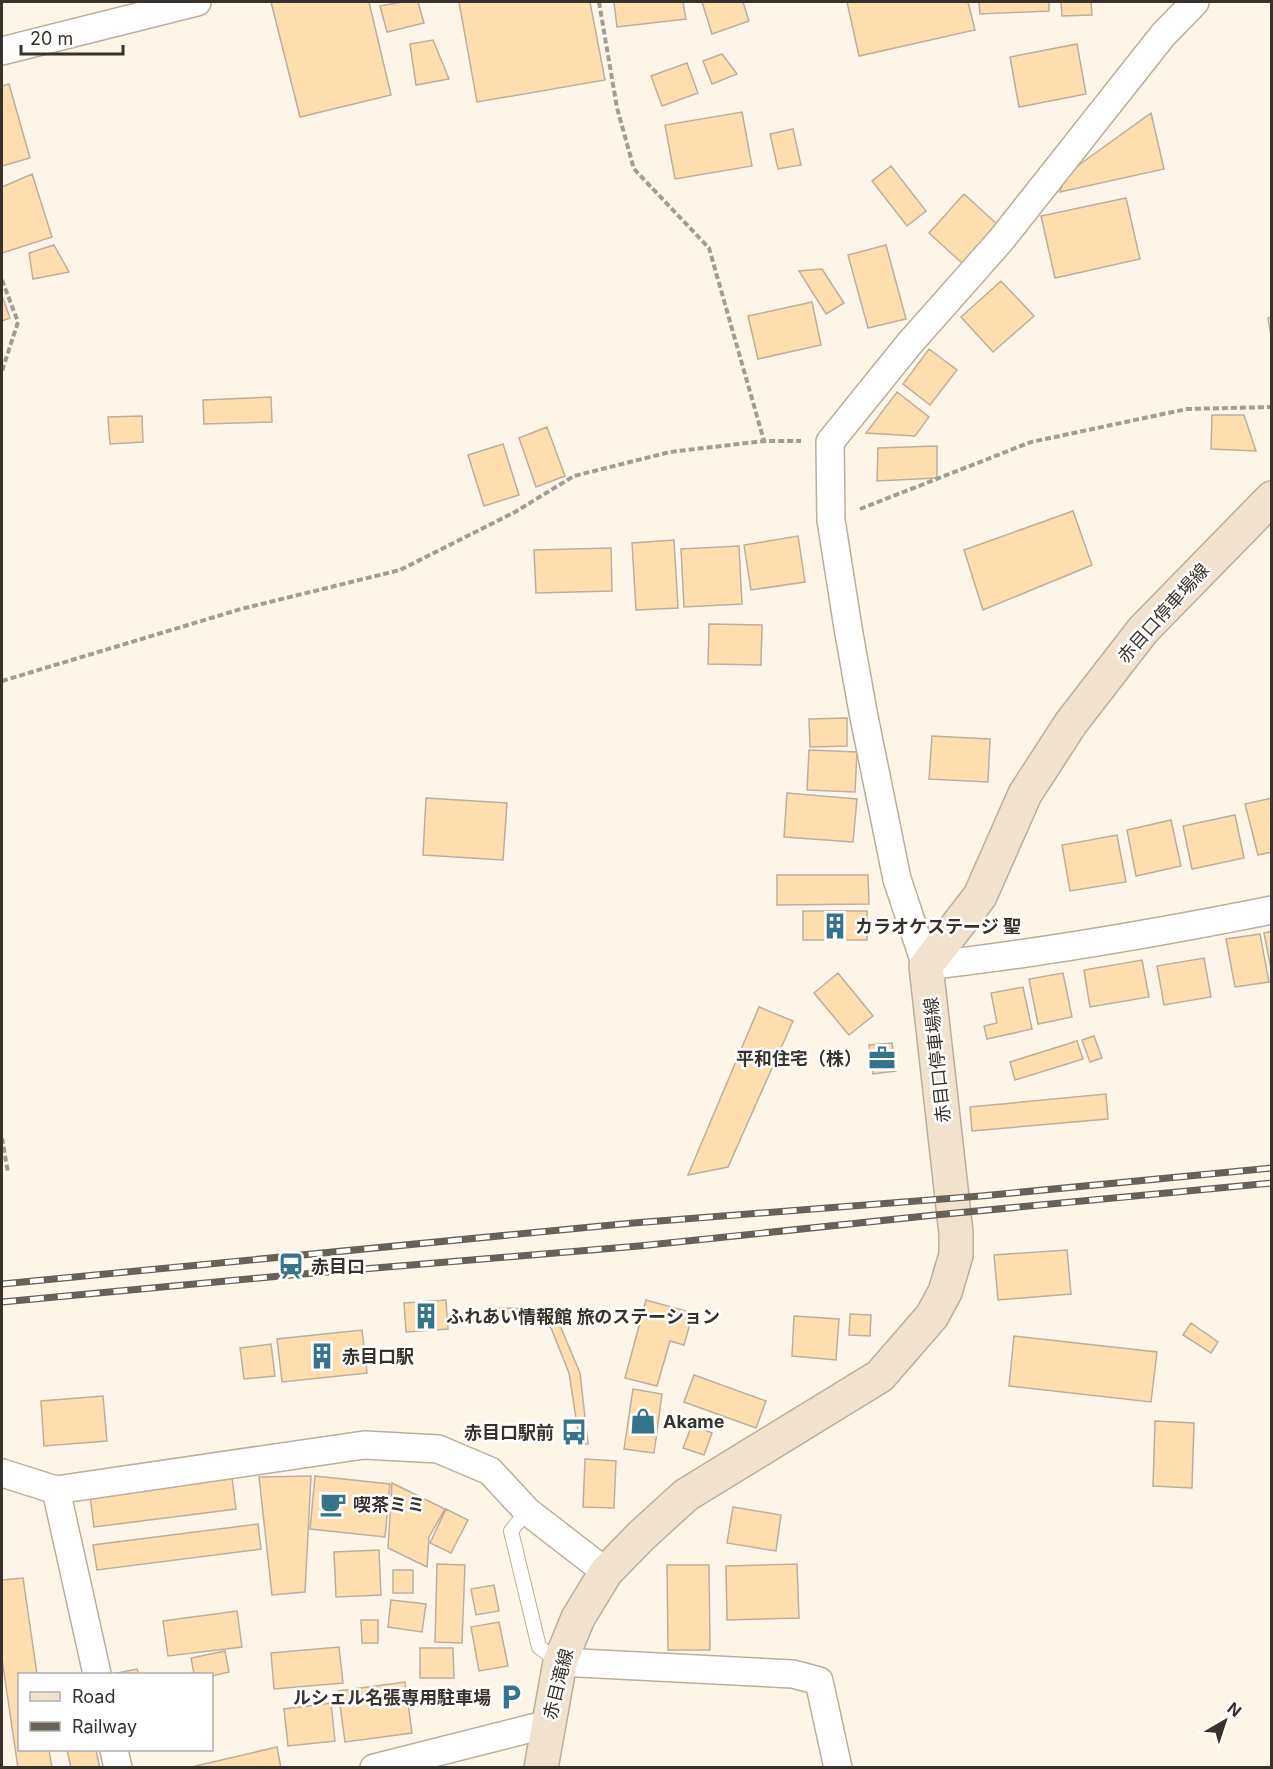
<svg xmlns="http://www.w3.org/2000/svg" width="1273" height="1769" font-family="Inter,'Noto Sans JP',sans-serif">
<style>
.building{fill:#feddaf;stroke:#bdaf9c;stroke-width:1.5}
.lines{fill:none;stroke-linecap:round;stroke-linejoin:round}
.lane-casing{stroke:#bcae9b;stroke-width:16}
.street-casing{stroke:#bcae9b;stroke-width:30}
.secondary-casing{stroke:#bcae9b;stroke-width:36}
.path{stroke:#a39c92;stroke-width:4;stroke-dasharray:6 3;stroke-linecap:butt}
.lane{stroke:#fff;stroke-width:14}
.street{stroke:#fff;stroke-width:27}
.secondary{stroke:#f0e2cf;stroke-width:33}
.rail-casing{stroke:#676158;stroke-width:7}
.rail{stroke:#fff;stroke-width:4.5;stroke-dasharray:14;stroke-linecap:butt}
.labels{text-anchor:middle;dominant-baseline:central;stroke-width:5;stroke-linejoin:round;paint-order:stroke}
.street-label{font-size:18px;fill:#38322a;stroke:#fff}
.poi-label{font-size:18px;font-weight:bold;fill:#38322a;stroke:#fff;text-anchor:start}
</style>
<rect width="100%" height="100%" fill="#fef5e9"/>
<path class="building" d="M271 2H369L391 95 300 117Z
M402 2H418L424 23 387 32 380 6Z
M459 2H590L605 80 477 102Z
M614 2H683L686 19 617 27Z
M702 2H743L749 21 712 34Z
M847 2H968L975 30 859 56Z
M979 2H1049V11L980 14Z
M1061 2H1091L1092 15 1062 16Z
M433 40 449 79 416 85 410 44Z
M1077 44 1086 94 1019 107 1010 57Z
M722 54 737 74 712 84 703 61Z
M687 63 698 93 662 106 651 76Z
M9 84 30 158 2 166V86Z
M742 112 752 166 675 179 665 125Z
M1151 113 1164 169 1060 192 1065 175Z
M793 129 801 165 778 169 770 134Z
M891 166 926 211 907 226 872 181Z
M32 174 52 237 2 253V187Z
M964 194 998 225 963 264 929 233Z
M1126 198 1140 259 1055 278 1041 216Z
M54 245 69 272 33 279 29 253Z
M886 245 906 319 868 328 848 255Z
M822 269 844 303 826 314 799 271Z
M1001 281 1034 316 993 352 961 317Z
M2 296 10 318 2 321Z
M812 302 821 345 758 359 748 316Z
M1272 317V342L1268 318Z
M929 349 957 370 930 405 903 384Z
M897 392 929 417 915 436 866 433Z
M271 397 272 422 204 424 203 400Z
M1212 415H1244L1256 451 1211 449Z
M142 416 143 442 110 444 108 417Z
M547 427 565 476 536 487 519 438Z
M503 444 519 495 484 506 468 455Z
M937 446V478L877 481 878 448Z
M1073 511 1092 565 983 610 964 550Z
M798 536 805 582 751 590 744 545Z
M674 540 678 608 636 610 632 543Z
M739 546 742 604 684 607 681 549Z
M611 548 612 591 536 593 534 550Z
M709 624 762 625 761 665 708 664Z
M847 718V746L810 747 809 719Z
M932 736 990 739 988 782 929 779Z
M809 750 857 752 855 792 807 790Z
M787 793 857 799 853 842 784 837Z
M426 798 507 803 503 860 423 855Z
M1272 798V852L1258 855 1245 804Z
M1235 815 1244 858 1192 869 1183 826Z
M1171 820 1181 866 1136 876 1127 830Z
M1117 835 1126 882 1070 891 1062 845Z
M777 875H868L869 904 777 905Z
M803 911H867V940H803Z
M1272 931V974L1264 933Z
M1260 934 1269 982 1235 987 1226 939Z
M1204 958 1211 997 1164 1005 1157 966Z
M1142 960 1149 997 1090 1007 1084 970Z
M838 973 873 1016 849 1035 814 993Z
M1063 973 1072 1017 1038 1024 1029 979Z
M1023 987 1032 1029 987 1039 984 1026 997 1023 991 993Z
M759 1007 793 1021 728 1167 688 1175Z
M1094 1036 1102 1058 1090 1062 1082 1040Z
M1077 1041 1083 1059 1015 1080 1010 1062Z
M892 1043 896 1071 873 1074 869 1045Z
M1106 1094 1108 1119 972 1131 970 1107Z
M1067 1250 1071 1294 998 1300 994 1255Z
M446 1300 448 1329 406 1332 404 1303Z
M646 1300 693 1313 684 1345 670 1341 657 1386 625 1378Z
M490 1308 553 1309 580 1373 588 1444H580L569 1373 547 1318 491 1319Z
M850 1314 871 1315 870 1336 849 1335Z
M794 1316 839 1319 836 1360 792 1356Z
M1191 1323 1218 1342 1211 1353 1183 1335Z
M362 1330 367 1373 282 1382 277 1339Z
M1014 1336 1157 1352 1151 1402 1009 1386Z
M271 1344 275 1376 244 1379 240 1348Z
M694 1375 766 1401 756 1428 684 1402Z
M633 1389 662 1394 654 1453 624 1449Z
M103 1396 107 1441 44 1446 41 1401Z
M1155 1421 1194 1423 1192 1488 1153 1486Z
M692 1425 712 1433 704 1455 683 1448Z
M585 1459 616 1461 614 1508 583 1507Z
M311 1476 305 1592 272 1595 259 1477Z
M315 1476 390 1484 385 1537 310 1529Z
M232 1477 236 1509 94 1527 90 1496Z
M392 1483 445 1509 429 1537 427 1567 388 1548Z
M733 1507 781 1515 776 1551 727 1543Z
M446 1509 468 1520 451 1553 430 1543Z
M258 1524 261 1549 97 1570 93 1545Z
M379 1550 381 1595 336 1597 334 1552Z
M437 1564 465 1565 462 1643 435 1642Z
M797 1564 799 1618 727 1620 726 1566Z
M667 1565H709L710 1650H668Z
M393 1570H413V1593H393Z
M23 1578 37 1674H20V1750H49L52 1768H18L2 1659V1580Z
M494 1585 499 1611 476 1615 471 1589Z
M391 1600 426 1604 422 1632 388 1627Z
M237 1611 242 1647 168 1656 163 1621Z
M361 1620H378V1643H362Z
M499 1622 508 1666 479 1671 471 1627Z
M339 1647 343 1683 274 1689 271 1653Z
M420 1648H453L454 1678H420Z
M225 1651 229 1672 212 1676V1674H194L191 1658Z
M137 1669 139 1674H112Z
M405 1682 412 1733 345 1742 338 1691Z
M331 1703 335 1741 288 1746 284 1709Z
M277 1747 281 1768H187Z
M67 1750H96L100 1768H71Z"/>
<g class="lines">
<g class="lane-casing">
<path id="lane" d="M527 1511 511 1531 539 1647 560 1662"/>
</g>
<g class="street-casing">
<path id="street" d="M1195 2 1163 35 1001 240 909 344 830 442 831 520 848 628 863 712 897 879 926 966C1042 953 1157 933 1272 910
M2 51 197 2
M2 1473 56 1490 364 1445 438 1449 490 1471 527 1511 606 1572
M56 1490 97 1674
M560 1662 793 1674 819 1681 838 1768
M114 1750 118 1768
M374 1768 548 1724"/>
</g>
<g class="secondary-casing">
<path id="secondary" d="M541 1768 560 1662 578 1618 606 1572 641 1536 686 1495 880 1376 932 1316 945 1292 956 1255V1233L926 966 980 896 1025 794 1071 723 1143 630 1272 498"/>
</g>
<path class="path" d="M599 2 617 108 634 169 709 248 764 441
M2 280 18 322 2 371
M860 509 1031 442 1187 409 1272 407
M2 681 241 609 400 570 515 512 574 476 670 452 764 441H801
M2 1138 8 1173"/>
<use href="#lane" class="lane"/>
<use href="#street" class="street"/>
<use href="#secondary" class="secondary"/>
<g class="rail-casing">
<path id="rail" d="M2 1284 633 1223 981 1196 1272 1168
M2 1302 291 1275 639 1246 935 1215 1272 1183"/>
</g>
<use href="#rail" class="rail"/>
</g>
<defs>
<g id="building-bare" transform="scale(2.07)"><path d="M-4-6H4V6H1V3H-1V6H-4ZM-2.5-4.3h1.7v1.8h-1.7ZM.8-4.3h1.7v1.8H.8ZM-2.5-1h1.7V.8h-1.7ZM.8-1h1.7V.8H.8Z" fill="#36748a" stroke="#fff" stroke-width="2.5" paint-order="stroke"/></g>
<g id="office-bare" transform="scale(2.07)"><path d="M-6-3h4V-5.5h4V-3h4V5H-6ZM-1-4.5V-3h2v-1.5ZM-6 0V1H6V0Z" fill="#36748a" stroke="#fff" stroke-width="2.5" paint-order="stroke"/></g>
<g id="station-bare" transform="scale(2.07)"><path d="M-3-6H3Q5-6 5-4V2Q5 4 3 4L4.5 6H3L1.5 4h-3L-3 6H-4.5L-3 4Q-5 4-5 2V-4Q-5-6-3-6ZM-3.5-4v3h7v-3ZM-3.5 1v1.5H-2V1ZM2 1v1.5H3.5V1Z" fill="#36748a" stroke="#fff" stroke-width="2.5" paint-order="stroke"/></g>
<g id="shop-bare" transform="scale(2.07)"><path d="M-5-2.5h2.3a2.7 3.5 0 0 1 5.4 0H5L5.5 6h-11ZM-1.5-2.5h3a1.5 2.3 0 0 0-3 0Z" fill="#36748a" stroke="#fff" stroke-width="2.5" paint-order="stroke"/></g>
<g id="bus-bare" transform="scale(2.07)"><path d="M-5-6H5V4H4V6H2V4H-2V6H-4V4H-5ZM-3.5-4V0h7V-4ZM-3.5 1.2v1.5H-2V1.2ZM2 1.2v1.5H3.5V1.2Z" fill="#36748a" stroke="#fff" stroke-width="2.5" paint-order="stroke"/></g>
<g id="cafe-bare" transform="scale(2.07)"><path d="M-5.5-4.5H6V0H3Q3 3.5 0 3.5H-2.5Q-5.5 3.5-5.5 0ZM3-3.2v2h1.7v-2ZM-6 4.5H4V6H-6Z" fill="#36748a" stroke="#fff" stroke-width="2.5" paint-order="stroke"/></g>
<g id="parking-bare" transform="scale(2.07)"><path d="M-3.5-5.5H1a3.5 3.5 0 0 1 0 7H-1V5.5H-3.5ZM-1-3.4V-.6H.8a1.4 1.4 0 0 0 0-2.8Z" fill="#36748a" stroke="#fff" stroke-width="2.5" paint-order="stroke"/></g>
</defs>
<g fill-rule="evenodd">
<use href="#building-bare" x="835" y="926"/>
<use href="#office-bare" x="882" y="1058"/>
<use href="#station-bare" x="291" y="1266"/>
<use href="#building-bare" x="426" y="1316"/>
<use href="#building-bare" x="322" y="1356"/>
<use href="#shop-bare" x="643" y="1421"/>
<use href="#bus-bare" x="574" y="1432"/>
<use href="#cafe-bare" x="333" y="1504"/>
<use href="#parking-bare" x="511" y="1697"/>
</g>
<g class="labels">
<g class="street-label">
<text transform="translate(1163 613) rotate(-48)">赤目口停車場線</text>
<text transform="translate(937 1060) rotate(-96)">赤目口停車場線</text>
<text transform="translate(558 1684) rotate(-76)">赤目滝線</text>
</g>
<g class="poi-label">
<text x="855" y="926">カラオケステージ 聖</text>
<text x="862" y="1058" text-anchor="end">平和住宅（株）</text>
<text x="311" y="1266">赤目口</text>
<text x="446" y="1316">ふれあい情報館 旅のステーション</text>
<text x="342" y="1356">赤目口駅</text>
<text x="663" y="1421">Akame</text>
<text x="554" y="1432" text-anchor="end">赤目口駅前</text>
<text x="353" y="1504">喫茶ミミ</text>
<text x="491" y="1697" text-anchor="end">ルシェル名張専用駐車場</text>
</g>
</g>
<rect width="1273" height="1769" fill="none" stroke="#38322a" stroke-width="6"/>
<rect x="18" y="1673" width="195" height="78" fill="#ffffff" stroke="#afadaa" stroke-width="1.5"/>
<rect x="30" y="1692" width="30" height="9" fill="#f0e2cf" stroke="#afadaa" stroke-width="1.5"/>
<text x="72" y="1703" font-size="18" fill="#38322a">Road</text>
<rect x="30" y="1722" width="30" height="9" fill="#676158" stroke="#afadaa" stroke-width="1.5"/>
<text x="72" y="1733" font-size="18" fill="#38322a">Railway</text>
<g transform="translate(1225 1721) rotate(39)" stroke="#ffffff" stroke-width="4.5" paint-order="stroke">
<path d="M0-4.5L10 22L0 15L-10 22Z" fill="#38322a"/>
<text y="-9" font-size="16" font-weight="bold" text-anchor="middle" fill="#38322a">N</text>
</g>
<path d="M21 45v9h102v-9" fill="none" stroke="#38322a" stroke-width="3"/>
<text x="30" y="45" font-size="18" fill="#38322a" stroke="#ffffff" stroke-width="4.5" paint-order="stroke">20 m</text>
</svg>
